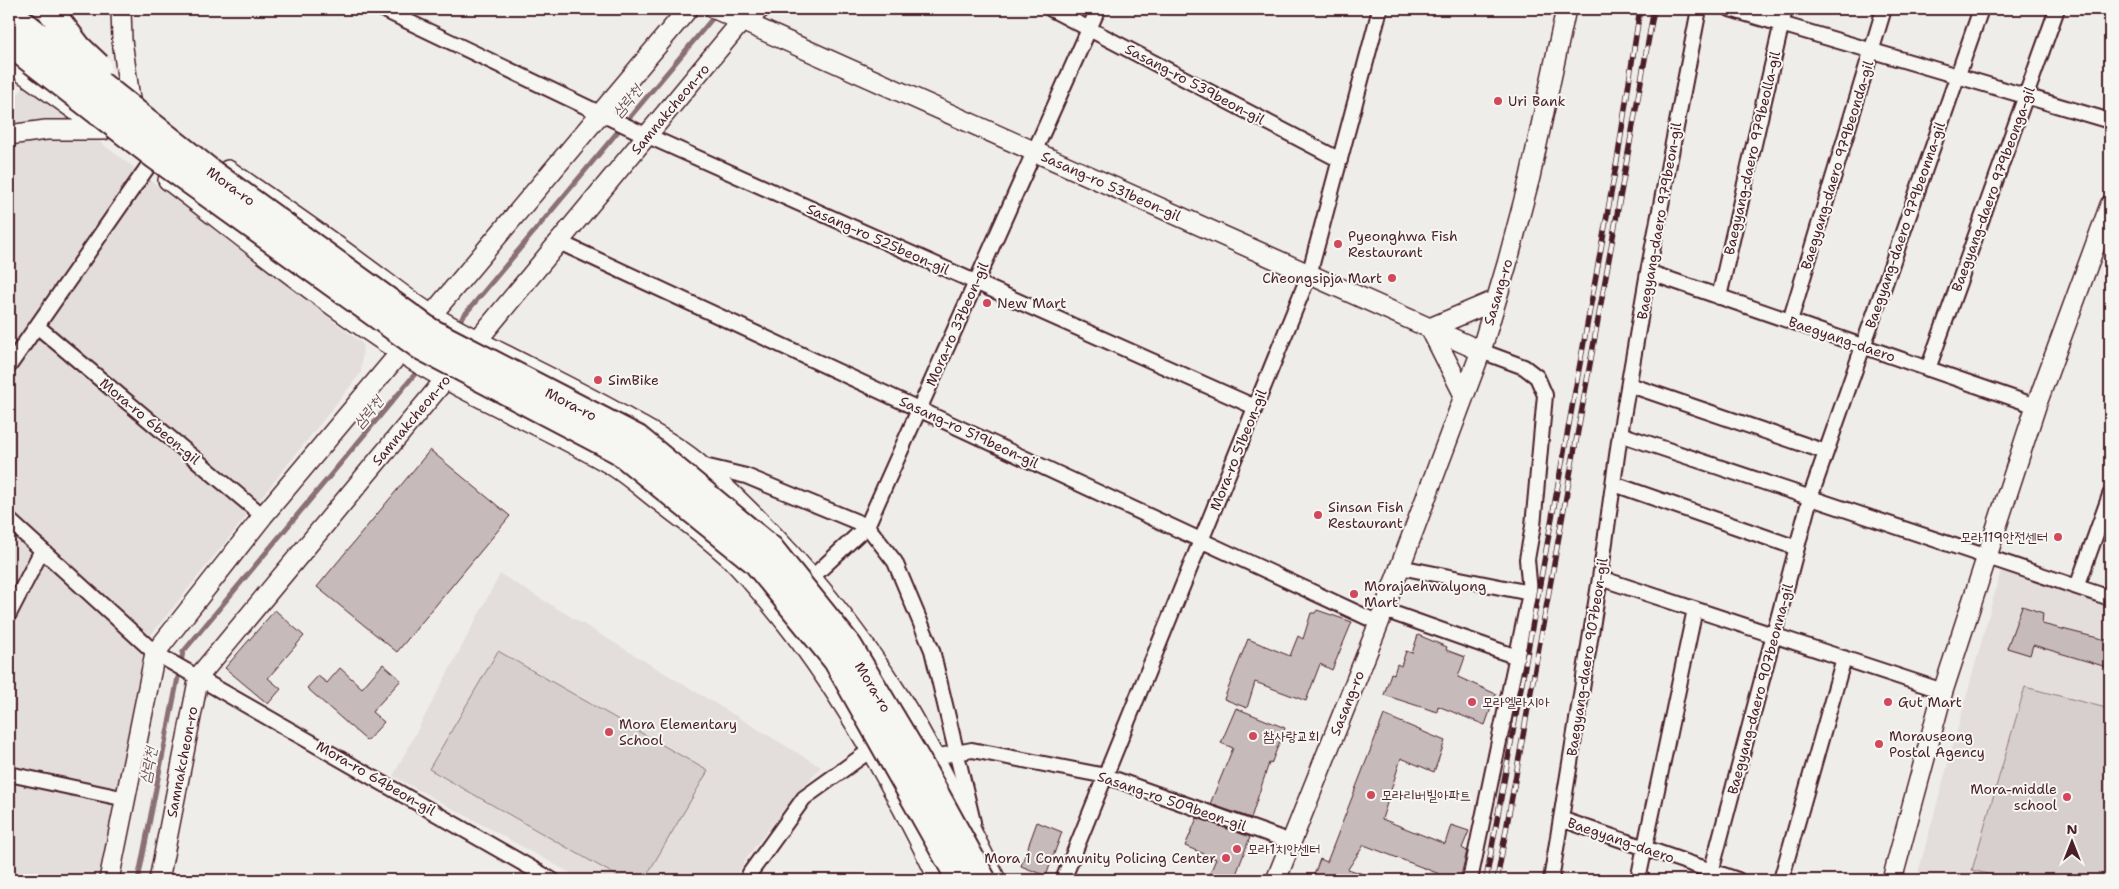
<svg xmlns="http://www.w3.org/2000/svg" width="2119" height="889" font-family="'Shantell Sans','Poor Story',sans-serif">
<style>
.built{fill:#e3dedc}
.green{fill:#d7cfce;stroke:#90777c}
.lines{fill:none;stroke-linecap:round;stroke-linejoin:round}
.stream{stroke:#8a6f74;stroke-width:5}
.building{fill:#c6babb;stroke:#4a1f2b}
.street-casing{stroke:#4a1f2b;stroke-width:18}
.secondary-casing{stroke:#4a1f2b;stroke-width:22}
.street{stroke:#f6f6f2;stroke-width:14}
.secondary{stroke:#f6f6f2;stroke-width:19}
.rail-casing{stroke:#4a1f2b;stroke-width:5.5}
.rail{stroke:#f6f6f2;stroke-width:4;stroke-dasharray:11;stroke-linecap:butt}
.highway-bridge-casing{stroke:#4a1f2b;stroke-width:29;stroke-linecap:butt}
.highway-bridge{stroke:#f6f6f2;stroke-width:25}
.poi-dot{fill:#d1495b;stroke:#f6f6f2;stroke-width:2}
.labels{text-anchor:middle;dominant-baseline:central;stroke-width:4;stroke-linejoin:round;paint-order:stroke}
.street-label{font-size:14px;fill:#4a1f2b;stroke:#f6f6f2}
.poi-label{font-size:14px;fill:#4a1f2b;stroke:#f6f6f2;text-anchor:start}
.water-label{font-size:15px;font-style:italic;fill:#6f4e56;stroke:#f6f6f2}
</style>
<rect width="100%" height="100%" fill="#efedea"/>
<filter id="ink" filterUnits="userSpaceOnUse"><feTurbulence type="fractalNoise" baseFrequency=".02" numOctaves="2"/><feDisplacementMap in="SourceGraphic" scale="10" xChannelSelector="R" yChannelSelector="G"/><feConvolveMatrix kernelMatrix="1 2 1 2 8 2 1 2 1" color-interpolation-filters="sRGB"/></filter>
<g filter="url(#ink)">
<path class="built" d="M26 86 149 179 363 344 361 373 151 635 101 880H9V101Z
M2001 570 2110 606V880H1916Z
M500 574 821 767 784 809 748 856 734 880H583L393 776Z"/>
<path class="green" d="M498 651 708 771 644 880H624L429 769Z
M2025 687 2110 709V880H2011L1972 870Z"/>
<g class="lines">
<path class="stream" d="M456 325 717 13
M138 880 183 652 420 368"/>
</g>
<path class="building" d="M430 450 510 516 397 652 317 587Z
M2022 606 2043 613 2042 624 2110 641V668L2033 645 2030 655 2007 648Z
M275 610 304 636 268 678 281 689 268 704 225 668Z
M1317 610 1352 622 1332 670 1320 664 1306 701 1255 682 1247 708 1224 699 1248 639 1290 656 1298 636 1303 639 1311 613H1315Z
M1418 635 1447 647 1446 650 1465 657 1458 677 1496 694 1485 725 1438 706 1437 712 1384 695 1391 673 1394 674 1397 664 1401 666 1406 651 1412 653Z
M383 664 401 680 372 712 384 722 367 741 307 688 318 676 327 683 340 668 362 688Z
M1236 708 1285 728 1271 764 1269 763 1251 818 1210 804 1233 748 1221 743Z
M1384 715 1445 741 1434 772 1401 758 1382 819 1445 844 1451 825 1469 831 1462 848 1467 851 1460 880H1455L1364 845 1348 869 1375 878V880H1312L1320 859 1327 862Z
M1197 818 1250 837 1234 880H1207L1216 859 1185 846Z
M1037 822 1062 832 1046 876 1021 866Z"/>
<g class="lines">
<g class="street-casing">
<path id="street" d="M382 9 637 131 1255 407
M1051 9 1340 160
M1730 9 2110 121
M559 242 1379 623
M1648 272 2036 406
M1719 297 1785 9
M1790 321 1884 9
M37 326 263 516
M9 366 149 165
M1928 369 2057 9
M1630 385 1826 452
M1620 434 2110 598
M700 465 746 476 867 526 895 562 932 650 973 822
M1614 484 1797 548
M9 520 155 653 552 880
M1400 567 1530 593
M1600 578 1943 691
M806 583 867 526 1098 9
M2077 587 2110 495
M1384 610 1517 657
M9 614 42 550
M934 757 972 750 1106 776 1291 842
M9 774 126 799
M1561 819 1738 880
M747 880 750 873 804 798 872 749
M1063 880 1309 275 1380 9
M1470 880 1530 593 1527 559 1533 526 1545 395 1537 377 1524 367 1481 351
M1551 880 1600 578 1620 434 1648 272 1699 9
M1638 880 1695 609
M1709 880 1810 498 1981 9
M1781 880 1844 658"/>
</g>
<g class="secondary-casing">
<path id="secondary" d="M715 9 1481 351
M19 44 23 73 103 130
M114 95 118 94 130 99 122 40 121 9
M9 135 46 130H103
M228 170C273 201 317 231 360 263 385 281 409 301 435 317 498 354 566 383 630 420 654 434 681 448 702 467 779 534 846 613 901 699 937 757 965 820 996 880
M168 180C244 238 320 300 400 352 466 395 540 424 608 463 626 473 643 489 659 501 684 520 708 537 730 558 749 577 766 598 783 619 847 700 894 789 939 880
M471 348 741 22 760 9
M1464 395 1430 328 1496 300
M109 880 155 653 263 516 688 9
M159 880 199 676 453 370
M1276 880 1379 623 1481 351 1507 264 1530 177 1566 9
M1892 880 1943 691 2036 406 2110 205"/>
</g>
<use href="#street" class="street"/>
<use href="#secondary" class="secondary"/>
<g class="rail-casing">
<path id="rail" d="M1486 880 1618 155 1640 9
M1497 880 1654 9"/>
</g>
<use href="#rail" class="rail"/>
<g class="highway-bridge-casing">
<path id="highway-bridge" d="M49 9 79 48 98 66
M9 12 212 173 430 331 637 438 771 549 849 646 918 761 983 880
M9 43 155 156 421 347 619 451 756 562 836 660 960 880"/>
</g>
<use href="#highway-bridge" class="highway-bridge"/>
</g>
</g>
<g class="poi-dot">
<circle cx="1498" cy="101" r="5"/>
<circle cx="1338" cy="244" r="5"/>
<circle cx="1392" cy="278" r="5"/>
<circle cx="987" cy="303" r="5"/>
<circle cx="598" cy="380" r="5"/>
<circle cx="1318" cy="515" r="5"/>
<circle cx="2058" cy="537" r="5"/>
<circle cx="1354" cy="594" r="5"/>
<circle cx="1472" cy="702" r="5"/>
<circle cx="1888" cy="702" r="5"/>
<circle cx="609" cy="732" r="5"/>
<circle cx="1253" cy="736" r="5"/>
<circle cx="1879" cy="744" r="5"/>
<circle cx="1371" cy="795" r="5"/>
<circle cx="2067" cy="797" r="5"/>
<circle cx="1237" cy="849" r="5"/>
<circle cx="1226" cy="858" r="5"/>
</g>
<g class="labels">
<g class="street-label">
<text transform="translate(1195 84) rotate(28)">Sasang-ro 539beon-gil</text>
<text transform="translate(670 109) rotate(-50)">Samnakcheon-ro</text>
<text transform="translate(1752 153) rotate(-77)">Baegyang-daero 979beolla-gil</text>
<text transform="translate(1837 165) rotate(-73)">Baegyang-daero 979beonda-gil</text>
<text transform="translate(231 186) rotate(36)">Mora-ro</text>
<text transform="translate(1111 186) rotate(24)">Sasang-ro 531beon-gil</text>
<text transform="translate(1993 189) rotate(-70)">Baegyang-daero 979beonga-gil</text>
<text transform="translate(1659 221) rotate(-80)">Baegyang-daero 979beon-gil</text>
<text transform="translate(1905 225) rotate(-71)">Baegyang-daero 979beonna-gil</text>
<text transform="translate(878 239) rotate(24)">Sasang-ro 525beon-gil</text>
<text transform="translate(1498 292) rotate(-73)">Sasang-ro</text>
<text transform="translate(957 324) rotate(-66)">Mora-ro 37beon-gil</text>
<text transform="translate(1842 339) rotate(19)">Baegyang-daero</text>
<text transform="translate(571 404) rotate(27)">Mora-ro</text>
<text transform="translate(411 420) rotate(-50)">Samnakcheon-ro</text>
<text transform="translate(150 421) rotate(40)">Mora-ro 6beon-gil</text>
<text transform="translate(969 432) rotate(25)">Sasang-ro 519beon-gil</text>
<text transform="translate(1238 450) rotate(-68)">Mora-ro 51beon-gil</text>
<text transform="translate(1587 657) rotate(-81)">Baegyang-daero 907beon-gil</text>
<text transform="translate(873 687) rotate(59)">Mora-ro</text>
<text transform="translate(1760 689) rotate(-75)">Baegyang-daero 907beonna-gil</text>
<text transform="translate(1347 703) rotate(-68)">Sasang-ro</text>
<text transform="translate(182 762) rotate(-79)">Samnakcheon-ro</text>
<text transform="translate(376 778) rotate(30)">Mora-ro 64beon-gil</text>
<text transform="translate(1172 801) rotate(19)">Sasang-ro 509beon-gil</text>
<text transform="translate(1621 840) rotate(19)">Baegyang-daero</text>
</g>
<g class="poi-label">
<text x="1508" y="101">Uri Bank</text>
<text x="1348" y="236">Pyeonghwa Fish<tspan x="1348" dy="16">Restaurant</tspan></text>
<text x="1382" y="278" text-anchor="end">Cheongsipja Mart</text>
<text x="997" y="303">New Mart</text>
<text x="608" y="380">SimBike</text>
<text x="1328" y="507">Sinsan Fish<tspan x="1328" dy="16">Restaurant</tspan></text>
<text x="2048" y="537" text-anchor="end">모라119안전센터</text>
<text x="1364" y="586">Morajaehwalyong<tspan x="1364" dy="16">Mart</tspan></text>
<text x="1482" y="702">모라엘라시아</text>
<text x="1898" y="702">Gut Mart</text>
<text x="619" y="724">Mora Elementary<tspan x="619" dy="16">School</tspan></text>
<text x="1263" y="736">참사랑교회</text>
<text x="1889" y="736">Morauseong<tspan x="1889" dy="16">Postal Agency</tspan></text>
<text x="2057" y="789" text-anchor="end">Mora-middle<tspan x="2057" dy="16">school</tspan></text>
<text x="1381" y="795">모라리버빌아파트</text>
<text x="1247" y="849">모라1치안센터</text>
<text x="1216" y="858" text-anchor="end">Mora 1 Community Policing Center</text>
</g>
<g class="water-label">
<text transform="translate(627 101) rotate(-50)">삼락천</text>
<text transform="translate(368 412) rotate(-50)">삼락천</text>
<text transform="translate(148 765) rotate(-79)">삼락천</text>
</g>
</g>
<rect width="2119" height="889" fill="none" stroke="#f6f6f2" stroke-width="30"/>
<rect x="15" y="15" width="2089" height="859" fill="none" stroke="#4a1f2b" stroke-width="2" filter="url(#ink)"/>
<g transform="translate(2072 842)" stroke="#f6f6f2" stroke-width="4" paint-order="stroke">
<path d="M0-4L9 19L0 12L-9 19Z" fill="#4a1f2b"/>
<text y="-8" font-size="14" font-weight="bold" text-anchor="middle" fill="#4a1f2b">N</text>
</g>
</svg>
